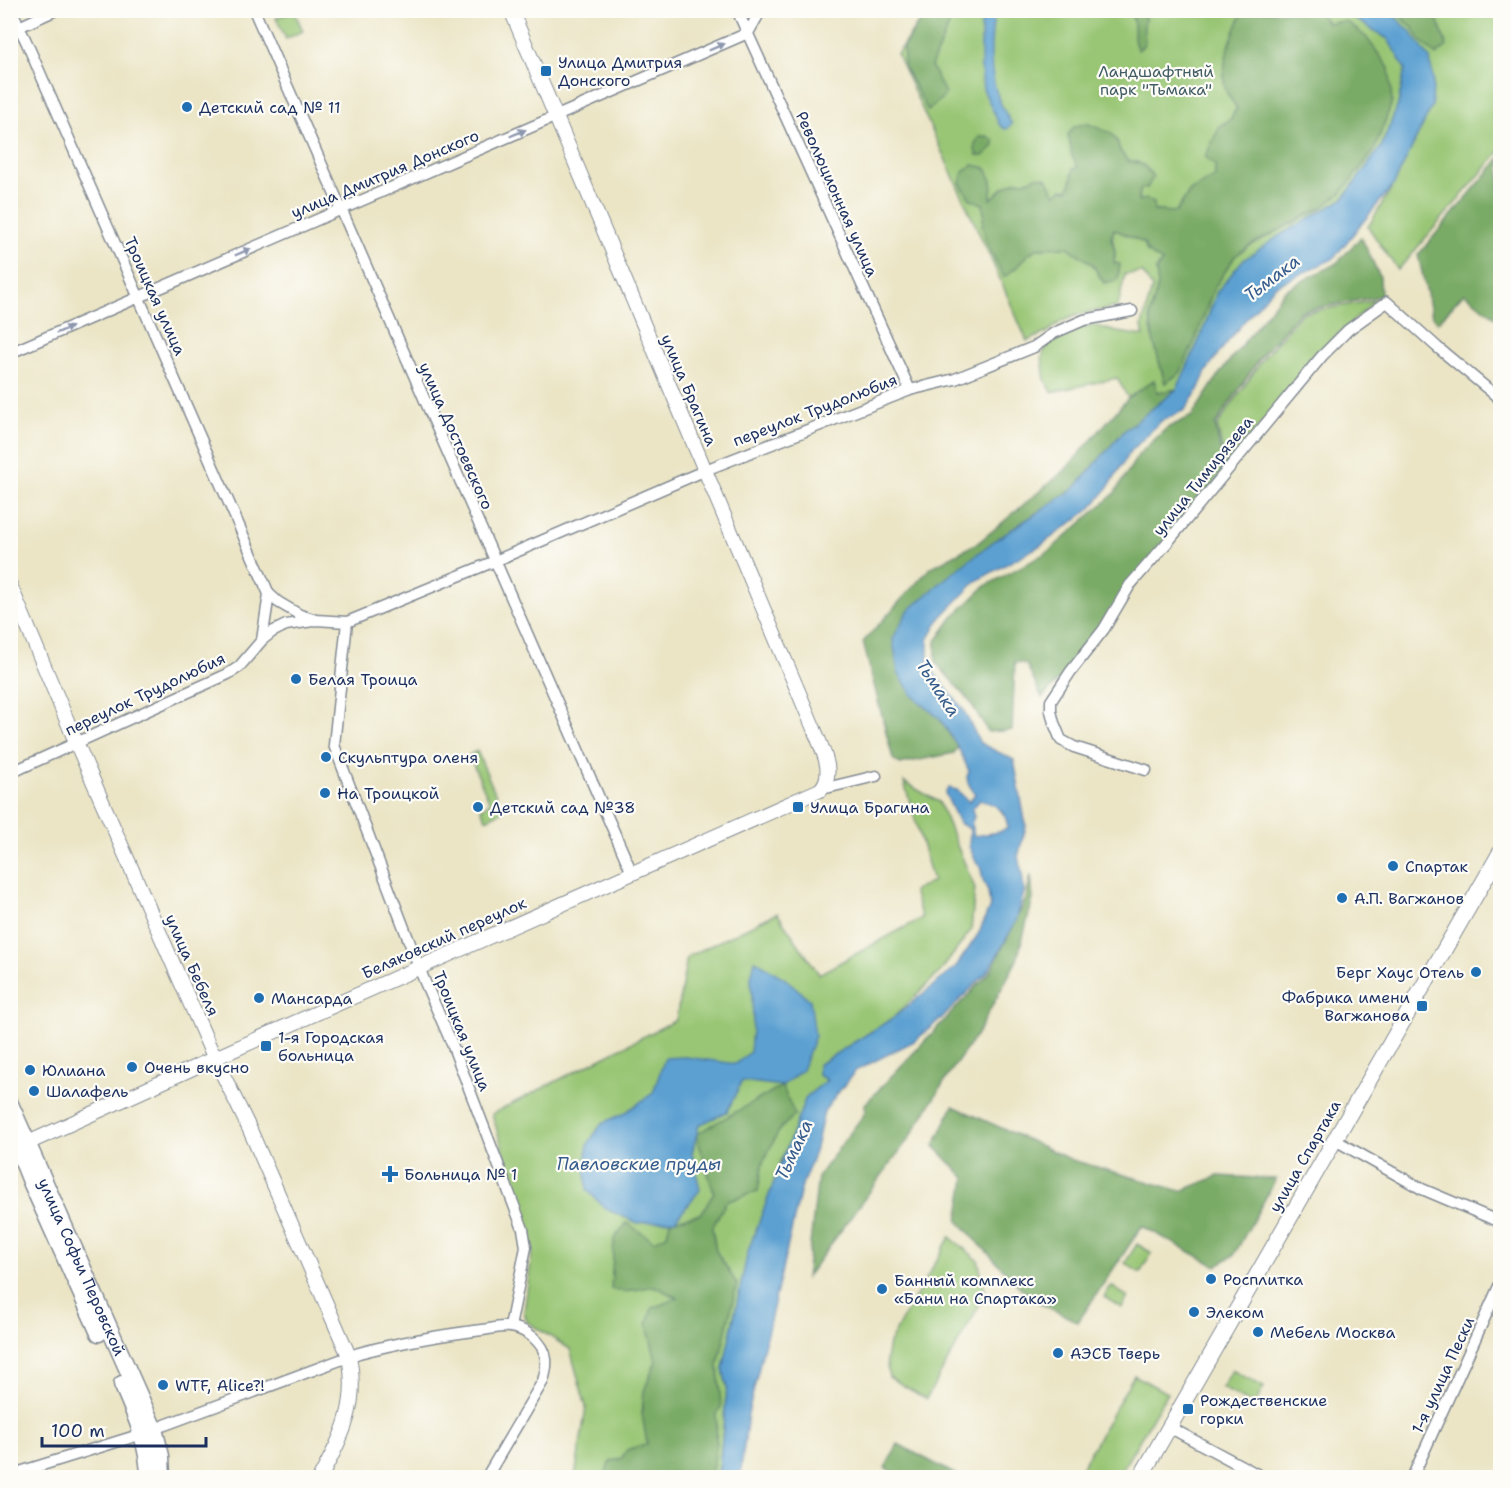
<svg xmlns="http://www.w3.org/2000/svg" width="1511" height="1488" font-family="'Shantell Sans',sans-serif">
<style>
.green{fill:#99c674;stroke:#5a7a69;stroke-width:1.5}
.forest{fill:#7aab66;stroke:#4a6d62;stroke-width:1.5}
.water{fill:#5ca0d1;stroke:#3c6898;stroke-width:1.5;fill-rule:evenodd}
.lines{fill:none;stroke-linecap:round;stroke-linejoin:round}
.minor-casing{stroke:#838a92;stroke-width:13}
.tertiary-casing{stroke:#838a92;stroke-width:16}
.secondary-casing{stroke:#838a92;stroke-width:17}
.primary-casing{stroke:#838a92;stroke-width:19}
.minor{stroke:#fff;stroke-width:10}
.tertiary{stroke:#fff;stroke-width:14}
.secondary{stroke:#fff;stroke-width:15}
.primary{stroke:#fff;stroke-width:16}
.oneway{fill:#8d97ae}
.poi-dot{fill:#1f6fb2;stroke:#fdfcf7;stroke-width:2}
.labels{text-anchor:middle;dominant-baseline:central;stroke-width:4.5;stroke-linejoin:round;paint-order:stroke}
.poi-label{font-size:16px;fill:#1b2f5e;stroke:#fdfcf7;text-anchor:start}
.park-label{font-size:16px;fill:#415c65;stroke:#fdfcf7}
.street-label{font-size:16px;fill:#1b2f5e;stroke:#fdfcf7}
.water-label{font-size:18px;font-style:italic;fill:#355c8c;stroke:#fdfcf7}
</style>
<rect width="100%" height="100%" fill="#fdfcf7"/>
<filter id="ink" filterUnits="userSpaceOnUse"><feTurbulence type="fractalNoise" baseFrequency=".0167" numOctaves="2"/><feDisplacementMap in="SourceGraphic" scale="12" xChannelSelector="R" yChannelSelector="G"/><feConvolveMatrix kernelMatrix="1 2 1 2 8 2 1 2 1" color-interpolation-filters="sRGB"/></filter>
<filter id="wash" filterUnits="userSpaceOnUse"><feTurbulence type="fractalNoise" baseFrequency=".008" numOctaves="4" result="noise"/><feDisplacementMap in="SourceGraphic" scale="24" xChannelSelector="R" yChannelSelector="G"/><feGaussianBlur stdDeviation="1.35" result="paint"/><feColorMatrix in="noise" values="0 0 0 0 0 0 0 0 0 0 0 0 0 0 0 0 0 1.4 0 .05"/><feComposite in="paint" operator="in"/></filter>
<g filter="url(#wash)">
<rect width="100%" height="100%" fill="#ebe5c6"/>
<path class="green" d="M292 11H294L303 31 286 39 276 18Z
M926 11H1243C1235 30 1217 73 1227 92 1229 98 1234 103 1237 108L1230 120 1219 126 1215 165V177L1190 191 1176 212 1154 211 1138 201 1141 187 1136 162 1128 161 1120 151 1117 141 1068 135 1070 143 1072 156 1079 168 1073 169 1071 183 1068 191 1055 194 1029 181 1003 188 991 200 983 204 984 215 982 227 1017 267 1027 254 1038 248 1068 247 1092 264 1104 283C1109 274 1115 264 1115 254 1115 243 1110 242 1114 229L1144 243 1162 262 1156 270 1158 286 1150 314 1152 335 1165 383 1180 373 1196 338 1213 290 1235 256 1251 245 1321 208 1341 193 1374 151 1392 102 1318 11H1350L1352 17 1388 39 1405 69 1398 105 1381 147 1343 199 1282 234 1242 262 1217 292 1201 336 1177 389 1157 393 1154 380 1128 398 1117 378 1052 392 1045 380 1042 357 1047 344 1058 336 1072 329 1093 325 1117 332 1144 336 1142 326 1152 288 1143 273 1125 274 1118 307 1080 314 1062 321 1046 333 1027 341 996 270 897 54Z
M1389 11H1500V151L1398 270 1368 227 1394 184 1432 106 1433 79Z
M1376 300 1323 349 1226 467 1217 426 1264 357 1302 313Z
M477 751 503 811 486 819 481 808 490 803 469 755Z
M904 782 939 802 975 888 971 930 941 971 893 1018 818 1065 827 1080 788 1145 780 1162 723 1369 727 1387 719 1470 713 1477H575L586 1407 570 1349 527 1322 524 1312 533 1247 492 1114 676 1020 687 957 777 913 819 974 922 918 913 891 933 881Z
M950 1237 978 1260 986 1294 926 1399 889 1377 886 1360 889 1343Z
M1137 1244 1152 1253 1140 1273 1125 1263Z
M1111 1286 1128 1297 1122 1308 1104 1297Z
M1232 1370 1264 1387 1254 1405 1222 1388Z
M1134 1375 1167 1393 1118 1477H1076Z"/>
<path class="forest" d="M928 10 952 11 955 12 931 66 945 93 944 96 928 111 905 68 903 47Z
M1130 11H1141V14L1145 17C1145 22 1143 28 1144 32 1145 41 1146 44 1138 50 1132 40 1135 36 1134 25 1134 21 1131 15 1130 11Z
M1243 11H1318L1327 23 1346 21 1366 37 1389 68 1392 102 1374 151 1341 193 1321 208 1251 245 1235 256 1213 290 1196 338 1180 373 1165 383 1152 335 1150 314 1158 286 1156 270 1162 262 1147 252 1144 243 1114 229 1111 238 1115 252 1114 263 1120 264 1118 280 1104 283 1092 264 1068 247 1038 248 1028 254 1017 267 1004 277 988 246 982 226 984 215 983 204 970 199 960 183 964 170 973 165 986 168 992 181 991 199C999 192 1007 183 1017 181 1028 180 1027 183 1037 176L1047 178 1055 194 1062 189 1068 190 1071 183 1073 169 1078 167 1072 156 1070 143 1068 135 1074 127 1086 123 1111 133 1117 141 1120 151 1128 161C1142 162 1145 165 1153 177L1147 188H1141L1138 201 1147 199 1154 203V211L1176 212 1190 191 1215 177V165L1205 157 1220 126 1230 120 1237 108C1233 102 1227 95 1225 88 1220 62 1233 34 1243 11Z
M1394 11H1437L1436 16 1447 46 1436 55 1421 41 1412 27Z
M986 136 994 140V146L983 156 977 155C973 147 975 143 979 137Z
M1500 158V321L1464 293 1438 322 1432 316 1418 255Z
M1361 237 1380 277 1381 296 1301 311 1262 355 1215 425 1225 469 1068 670 1042 698 1026 664 1015 662 1012 730 988 732 971 703 936 663V641L953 617 985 586 1048 552 1114 494 1139 454 1167 428 1192 416 1220 373 1285 290 1337 263Z
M1154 380 1157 393 1177 389 1123 432 1074 489 994 541 907 612 913 696 940 719 958 747 954 753 900 764 893 759 863 642 930 568 979 542 1065 470 1128 398Z
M1031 875 1033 899 1017 960 977 1034 949 1074 910 1137 806 1278 818 1176 865 1113V1104L991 971 1026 899Z
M782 1086 795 1115 780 1129 763 1162 758 1191 726 1202 712 1228 716 1251 737 1284 718 1365 721 1407 716 1414C717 1429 717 1466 708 1477L604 1478 610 1461 621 1459 627 1450 647 1444 642 1413 644 1391 656 1361 647 1325 652 1308 678 1298 654 1286 625 1292 611 1289 614 1239 627 1223 654 1241 667 1235 670 1221 701 1214 714 1193 696 1134Z
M953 1106 1072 1160 1181 1191 1218 1176 1276 1179 1234 1255 1216 1266 1142 1226 1078 1322 1031 1299 958 1221 965 1178 934 1146Z
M898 1444 960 1477H903L885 1468Z"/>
<path class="water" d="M985 11H995C990 36 988 74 999 99 1002 108 1007 116 1012 124L1007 129 1003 128 999 124 983 89 981 68V25Z
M1350 11H1389L1411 32 1430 59 1433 79 1432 106 1394 184 1333 259 1275 286 1240 326 1218 354 1206 372 1198 390 1185 410 1161 421 1130 452 1107 489 1089 510 1041 545 976 581 941 617 928 640V665L963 709 980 743 1014 760 1026 826 1018 857 1022 873 1024 892 1016 921 989 970 944 1016 916 1040 855 1071 824 1111 815 1152 802 1185 748 1414 740 1477H713L719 1470 727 1387 723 1369 748 1251 806 1097 827 1080 818 1075V1065L893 1018 955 968 979 933 990 906 988 891 983 880 980 865 977 864 969 846 970 829 959 823 945 793 949 788 957 790 969 802 975 794 968 783 967 777 969 771 958 747 940 719 913 696 898 673 893 639 907 612 945 579 994 541 1074 489 1123 432 1177 389 1201 336 1217 292 1242 261 1282 234 1343 199 1381 147 1398 105 1405 69 1388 39 1352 17ZM980 800C997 804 1006 811 1008 828L999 832 974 836 971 824 974 817 972 809Z
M755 960 787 980 810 1000 815 1036 802 1070 782 1086 742 1081 727 1112 699 1125 692 1153 700 1190 675 1220 638 1223 606 1209 587 1190 585 1163 588 1144 602 1123 623 1114 653 1093 665 1058 686 1057 736 1064 750 1052 753 1018 751 977Z"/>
</g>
<g filter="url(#ink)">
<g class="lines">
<g class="minor-casing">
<path id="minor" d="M12 10 19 27 26 41 269 594 278 602 300 615 316 620 347 622 495 561 713 467 910 390 955 379 1034 347 1054 333 1084 320 1132 311
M254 10 632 873
M737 10 910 390
M10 31 56 10
M10 353 748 33 761 10
M347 622 334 745 424 980 452 1044 523 1229 526 1247 510 1327
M262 640 269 594
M1146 770 1074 747 1061 740 1054 723 1051 711V701L1071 671 1104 629 1130 585 1166 544 1322 356 1348 330 1387 302 1437 347 1500 399
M10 773 228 674 239 667 262 640 272 632 286 625 313 621
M822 789 876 776
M1335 1140 1422 1189 1500 1222
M1169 1427 1264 1478
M154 1429 359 1353C400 1342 441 1335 482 1330 491 1329 502 1326 510 1327 526 1329 544 1342 546 1359 547 1367 545 1374 543 1381L486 1478
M10 1475 142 1434
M1412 1478 1500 1284"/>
</g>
<g class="tertiary-casing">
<path id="tertiary" d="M10 585 76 742 209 1046 250 1130 349 1356C359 1406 342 1436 320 1478
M19 1147 215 1058 820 790C837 774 821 747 814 729L511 10"/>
</g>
<g class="secondary-casing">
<path id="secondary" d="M1140 1478 1500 853"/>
</g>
<g class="primary-casing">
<g id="primary">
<path id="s1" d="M10 1104 154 1429 161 1456 162 1478"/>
<path d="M12 1134 32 1184 99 1333"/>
<path d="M122 1384C135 1414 149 1444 149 1478"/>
</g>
</g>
<use href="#minor" class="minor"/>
<use href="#tertiary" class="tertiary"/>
<use href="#secondary" class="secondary"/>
<use href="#primary" class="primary"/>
</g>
<defs><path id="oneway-solid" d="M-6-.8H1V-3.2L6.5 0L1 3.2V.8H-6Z" transform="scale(1.5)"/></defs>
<g class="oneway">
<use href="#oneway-solid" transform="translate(717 47) rotate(-23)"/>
<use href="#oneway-solid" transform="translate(518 133) rotate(-23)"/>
<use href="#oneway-solid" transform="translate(243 252) rotate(-23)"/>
<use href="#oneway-solid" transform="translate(64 330) rotate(-23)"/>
</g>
</g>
<g class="poi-dot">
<rect x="540" y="65" width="12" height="12" rx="3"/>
<circle cx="187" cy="107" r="6"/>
<circle cx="296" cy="679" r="6"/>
<circle cx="326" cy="757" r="6"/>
<circle cx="325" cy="793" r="6"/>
<circle cx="478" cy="807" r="6"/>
<rect x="792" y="801" width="12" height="12" rx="3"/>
<circle cx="1393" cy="866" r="6"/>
<circle cx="1342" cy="898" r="6"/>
<circle cx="1476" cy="972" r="6"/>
<circle cx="259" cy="998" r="6"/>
<rect x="1416" y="1000" width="12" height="12" rx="3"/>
<rect x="260" y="1040" width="12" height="12" rx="3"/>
<circle cx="132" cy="1067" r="6"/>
<circle cx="30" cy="1070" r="6"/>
<circle cx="34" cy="1091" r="6"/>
<path d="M387 1165h6v6h6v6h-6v6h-6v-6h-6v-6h6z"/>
<circle cx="1211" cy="1279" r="6"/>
<circle cx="882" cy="1289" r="6"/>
<circle cx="1194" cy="1312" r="6"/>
<circle cx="1258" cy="1332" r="6"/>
<circle cx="1058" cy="1353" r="6"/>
<circle cx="163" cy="1385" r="6"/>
<rect x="1182" y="1403" width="12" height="12" rx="3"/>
</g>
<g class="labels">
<g class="poi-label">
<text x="558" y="62">Улица Дмитрия<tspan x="558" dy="18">Донского</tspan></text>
<text x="199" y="107">Детский сад № 11</text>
<text x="308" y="679">Белая Троица</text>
<text x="338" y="757">Скульптура оленя</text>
<text x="337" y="793">На Троицкой</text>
<text x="490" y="807">Детский сад №38</text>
<text x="810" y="807">Улица Брагина</text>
<text x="1405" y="866">Спартак</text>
<text x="1354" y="898">А.П. Вагжанов</text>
<text x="1464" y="972" text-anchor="end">Берг Хаус Отель</text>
<text x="1410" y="997" text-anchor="end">Фабрика имени<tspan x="1410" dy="18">Вагжанова</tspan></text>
<text x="271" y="998">Мансарда</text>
<text x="278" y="1037">1-я Городская<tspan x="278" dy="18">больница</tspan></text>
<text x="144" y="1067">Очень вкусно</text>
<text x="42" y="1070">Юлиана</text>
<text x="46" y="1091">Шалафель</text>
<text x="404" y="1174">Больница № 1</text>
<text x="1223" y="1279">Росплитка</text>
<text x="894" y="1280">Банный комплекс<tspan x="894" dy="18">«Бани на Спартака»</tspan></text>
<text x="1206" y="1312">Элеком</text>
<text x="1270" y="1332">Мебель Москва</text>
<text x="1070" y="1353">АЭСБ Тверь</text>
<text x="175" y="1385">WTF, Alice?!</text>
<text x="1200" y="1400">Рождественские<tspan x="1200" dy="18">горки</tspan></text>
</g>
<g class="park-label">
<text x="1156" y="71">Ландшафтный<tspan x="1156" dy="18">парк "Тьмака"</tspan></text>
</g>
<g class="street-label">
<text transform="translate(385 174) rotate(-23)">улица Дмитрия Донского</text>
<text transform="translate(837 194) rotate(66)">Революционная улица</text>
<text transform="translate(155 296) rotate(66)">Троицкая улица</text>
<text transform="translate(689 390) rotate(67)">улица Брагина</text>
<text transform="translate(815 410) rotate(-21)">переулок Трудолюбия</text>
<text transform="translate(456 436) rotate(66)">улица Достоевского</text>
<text transform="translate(1203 476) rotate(-51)">улица Тимирязева</text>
<text transform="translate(145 694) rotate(-25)">переулок Трудолюбия</text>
<text transform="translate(444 938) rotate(-24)">Беляковский переулок</text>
<text transform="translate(192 965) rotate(66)">улица Бебеля</text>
<text transform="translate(462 1031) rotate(68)">Троицкая улица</text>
<text transform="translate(1305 1156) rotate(-60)">улица Спартака</text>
<text stroke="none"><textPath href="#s1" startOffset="178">улица Софьи Перовской</textPath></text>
<text transform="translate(1443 1375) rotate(-65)">1-я улица Пески</text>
</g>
<g class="water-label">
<text transform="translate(1272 278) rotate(-37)">Тьмака</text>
<text transform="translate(938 688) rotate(57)">Тьмака</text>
<text transform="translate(794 1150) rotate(-65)">Тьмака</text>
<text x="639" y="1164">Павловские пруды</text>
</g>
</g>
<rect width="1511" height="1488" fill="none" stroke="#fdfcf7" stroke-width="36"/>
<path d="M42 1437v9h164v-9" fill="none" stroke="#1b2f5e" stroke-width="3"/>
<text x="51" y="1437" font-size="18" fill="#1b2f5e" stroke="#fdfcf7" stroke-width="4.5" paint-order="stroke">100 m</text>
</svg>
